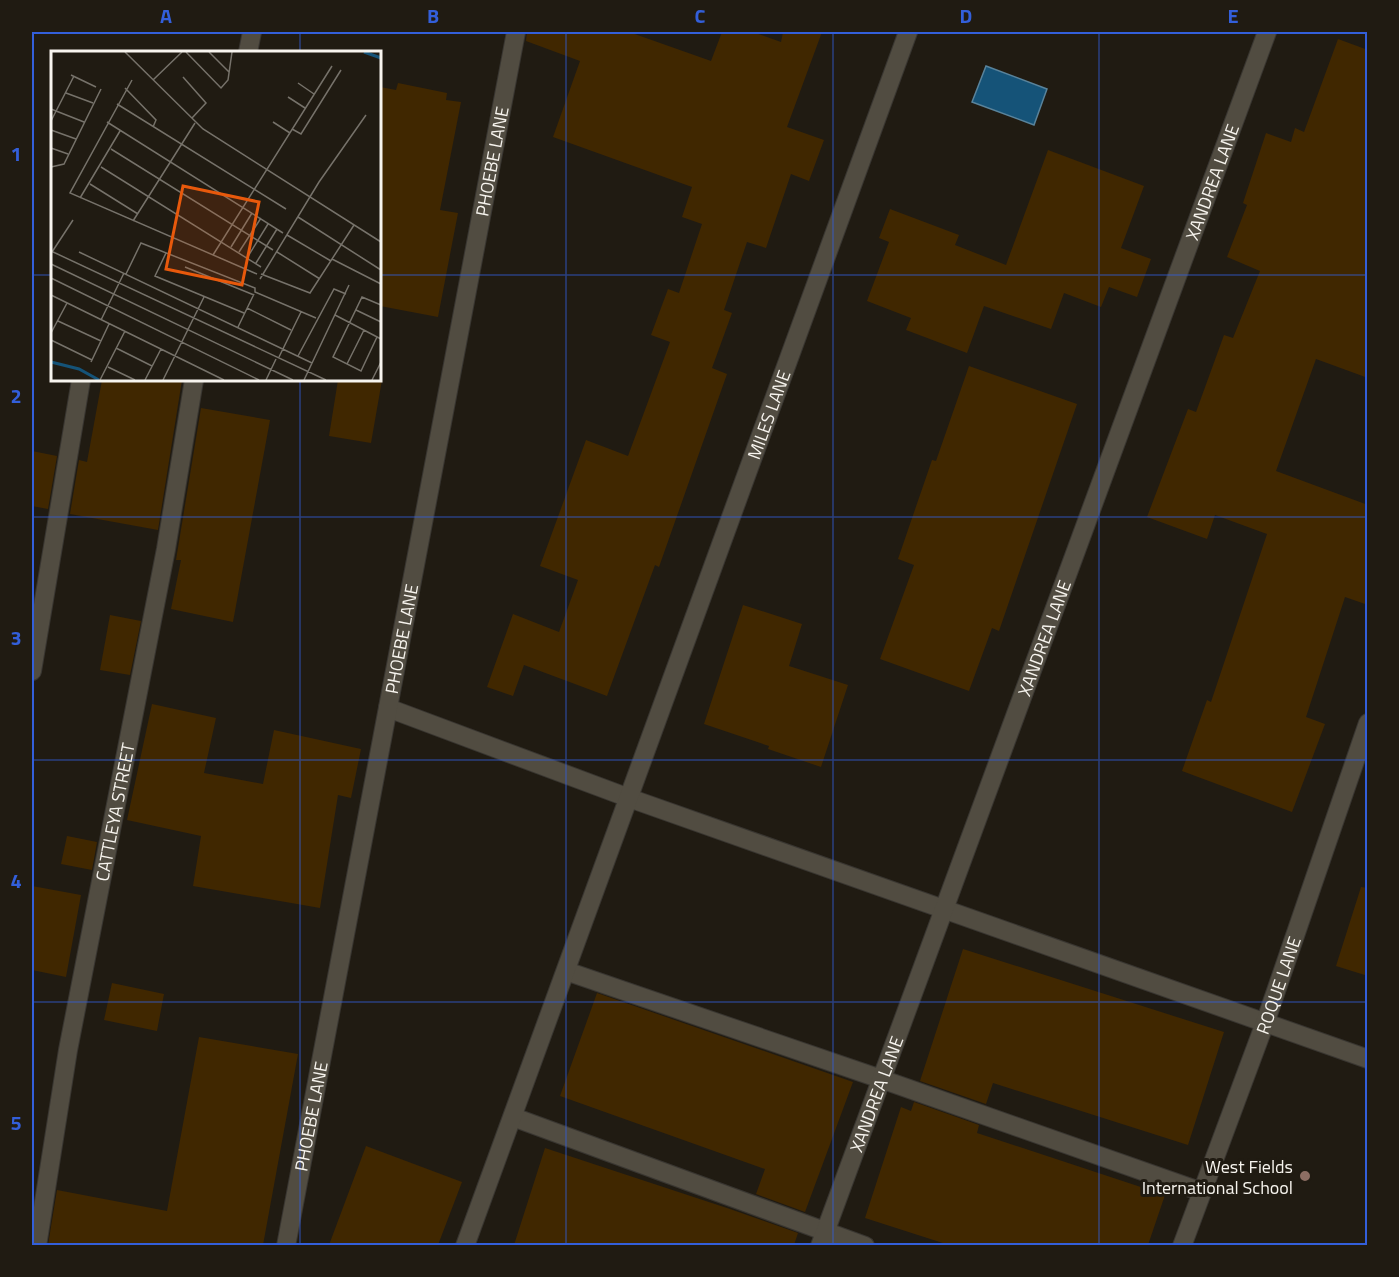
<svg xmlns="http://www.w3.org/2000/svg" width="1399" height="1277" font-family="'Titillium Web',sans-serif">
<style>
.water{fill:#155378;stroke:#59839b;stroke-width:1.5}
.building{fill:#402700}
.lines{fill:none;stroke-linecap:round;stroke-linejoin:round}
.minor-casing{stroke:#393631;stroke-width:20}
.minor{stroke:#514c41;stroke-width:18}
.grid{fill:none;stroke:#335fda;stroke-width:1.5;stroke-opacity:0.55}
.education-dot{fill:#8d6e63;stroke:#201b12;stroke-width:2}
.labels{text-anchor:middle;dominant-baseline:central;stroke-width:6;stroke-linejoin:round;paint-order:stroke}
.street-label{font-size:18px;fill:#f7f4ee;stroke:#201b12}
.poi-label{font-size:18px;fill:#f7f4ee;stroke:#201b12;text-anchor:end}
.inset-river{fill:none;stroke:#155378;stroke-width:3}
.inset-road{fill:none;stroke:#76726a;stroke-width:1.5}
.view{fill:#e8590c;fill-opacity:0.15;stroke:#e8590c;stroke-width:3}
.inset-edge{fill:none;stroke:#f7f4ee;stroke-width:3}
.neatline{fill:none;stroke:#335fda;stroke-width:2}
.grid-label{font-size:20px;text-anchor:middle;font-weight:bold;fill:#335fda}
</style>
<rect width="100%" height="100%" fill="#201b12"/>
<path class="water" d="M986 66 1047 89 1034 125 972 102Z"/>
<path class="building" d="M527 32H629L711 61 722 32H753L781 42 783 32H822L787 127 824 140 809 181 791 174 766 248 747 242 724 310 732 313 712 368 727 374 659 567 655 565 607 696 524 665 513 696 487 687 513 614 559 632 578 580 540 566 586 440 628 456 670 342 651 335 668 289 679 293 702 224 682 217 692 187 553 137 580 61 526 41Z
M1338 39 1368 50V378L1316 359 1276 471 1368 505V605L1345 597 1306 717 1325 724 1292 812 1182 771 1207 700 1211 702 1267 534 1215 515 1207 539 1147 517 1188 409 1196 412 1224 335 1233 338 1260 271 1227 257 1247 205 1243 203 1266 133 1291 142 1295 128 1304 132Z
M398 83 447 93 446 100 461 102 440 210 458 213 438 317 380 306V87L396 90Z
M1048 150 1144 186 1121 248 1151 259 1137 297 1109 287 1101 307 1064 293 1051 329 984 306 967 353 906 330 911 318 867 301 889 242 879 238 890 209 959 235 955 245 1006 265Z
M969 366 1077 404 999 631 992 628 969 691 880 659 914 565 898 559 932 460 936 461Z
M102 380H182L158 530 70 514 79 460 87 462Z
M338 380H382L371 443 329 436Z
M201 408 270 420 233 622 171 609 181 560H176Z
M32 451 57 456 48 509 32 506Z
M743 605 802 624 789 666 848 685 821 767 768 749 769 746 704 724Z
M110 615 141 621 130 675 100 670Z
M152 704 216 718 204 773 263 784 274 730 361 749 351 798 338 795 320 908 193 886 201 836 127 820Z
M67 836 97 842 92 870 61 864Z
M32 886 81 895 66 977 32 970Z
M1361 887 1368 888V976L1336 966Z
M963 949 1224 1032 1188 1145 993 1083 986 1104 920 1081Z
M112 983 164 994 157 1031 104 1020Z
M597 993 853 1082 805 1212 756 1194 765 1169 560 1096Z
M199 1037 298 1054 263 1245H48L57 1190 167 1211Z
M914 1102 979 1125 977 1133 1165 1195 1148 1245H949L865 1218 901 1107 911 1111Z
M366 1146 462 1182 438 1245H329Z
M545 1148 730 1209 798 1233 794 1245H514Z"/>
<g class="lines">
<g class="minor-casing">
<g id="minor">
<path d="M248 52 252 32"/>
<path d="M32 671 81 380"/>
<path d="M388 708 629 798 1368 1059"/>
<path d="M566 971 881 1079 1202 1192"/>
<path d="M513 1117 865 1246"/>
<path id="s1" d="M37 1246 68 1050 166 549 194 380"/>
<path id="s2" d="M286 1246 516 32"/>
<path id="s3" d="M465 1246 908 32"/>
<path id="s4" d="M820 1246 1267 32"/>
<path id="s5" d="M1182 1246 1265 1023 1368 723"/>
</g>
</g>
<use href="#minor" class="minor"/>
</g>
<path class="grid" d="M300 32V52M566 32V1246M833 32V1246M1099 32V1246M32 275H52M380 275H1368M300 380V1246M32 517H1368M32 760H1368M32 1002H1368"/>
<circle class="education-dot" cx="1305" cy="1176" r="6"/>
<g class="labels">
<g class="street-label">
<text stroke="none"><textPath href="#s2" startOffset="1104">PHOEBE LANE</textPath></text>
<text stroke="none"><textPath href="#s4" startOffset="1134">XANDREA LANE</textPath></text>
<text stroke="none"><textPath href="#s3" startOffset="885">MILES LANE</textPath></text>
<text stroke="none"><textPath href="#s2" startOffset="618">PHOEBE LANE</textPath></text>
<text stroke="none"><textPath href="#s4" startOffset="648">XANDREA LANE</textPath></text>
<text stroke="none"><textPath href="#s1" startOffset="441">CATTLEYA STREET</textPath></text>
<text stroke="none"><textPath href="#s5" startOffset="278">ROQUE LANE</textPath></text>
<text stroke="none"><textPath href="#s4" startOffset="162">XANDREA LANE</textPath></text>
<text stroke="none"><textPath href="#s2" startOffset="132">PHOEBE LANE</textPath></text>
</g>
<g class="poi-label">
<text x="1293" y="1166">West Fields<tspan x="1293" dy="21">International School</tspan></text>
</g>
</g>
<g transform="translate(51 51)">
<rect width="330" height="330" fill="#201b12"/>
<path class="inset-river" d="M313 1 330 7M0 311 28 318 48 329"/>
<path class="inset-road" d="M74 1 152 78 330 191M135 1 170 37 177 29 181 1M158 1 178 21M20 24 45 36M132 26 155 52 141 67M81 29 19 142 206 223M102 29 131 1M247 32 263 43M74 37 105 69 102 76M15 42 42 52M237 46 254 57M66 53 235 158M0 58 33 71M0 70 23 25M56 71 232 182M222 71 239 82M241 78 250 83 290 19M0 79 25 88M0 97 17 103M60 98 222 199M0 116 13 113 50 38M50 116 210 216M39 133 87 163M29 147 69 80M247 166 330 219M82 170 144 72M236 184 280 210M180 196 201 162M0 200 275 329M1 201 22 169M28 201 261 312M188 201 210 167M226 201 269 228M115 202 104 225 193 262M162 204 281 15M196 207 217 173M281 208 330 233M205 212 226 178M0 213 242 329M134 216 203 244M75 223 90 192 204 237V241L265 267M210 223 259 242 303 174M0 227 208 329M209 228 268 131 315 64M0 244 173 329M196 257 240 279M305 259 330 271M284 264 330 288M50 269 73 222M7 270 50 290M187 276 203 243M0 282 16 252M326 286 310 320 282 306 311 246 330 254M0 289 41 309M65 297 101 315M247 305 283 238 295 243M228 306 250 261M40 311 58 273M296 313 313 279M57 316 84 329M49 329 74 280M94 329 110 298M112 329 153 246M215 329 225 308M253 329 298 234M321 329 330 311"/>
<path class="view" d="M132 135 208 151 191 234 115 218Z"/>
<rect width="330" height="330" class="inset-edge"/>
</g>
<rect width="1399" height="1277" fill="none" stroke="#201b12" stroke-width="66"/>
<rect x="33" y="33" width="1333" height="1211" class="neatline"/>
<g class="grid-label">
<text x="166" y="23">A</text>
<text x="433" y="23">B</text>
<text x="700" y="23">C</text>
<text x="966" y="23">D</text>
<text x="1233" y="23">E</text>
<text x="16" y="161">1</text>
<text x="16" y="403">2</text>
<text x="16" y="645">3</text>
<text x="16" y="888">4</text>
<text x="16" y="1130">5</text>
</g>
</svg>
